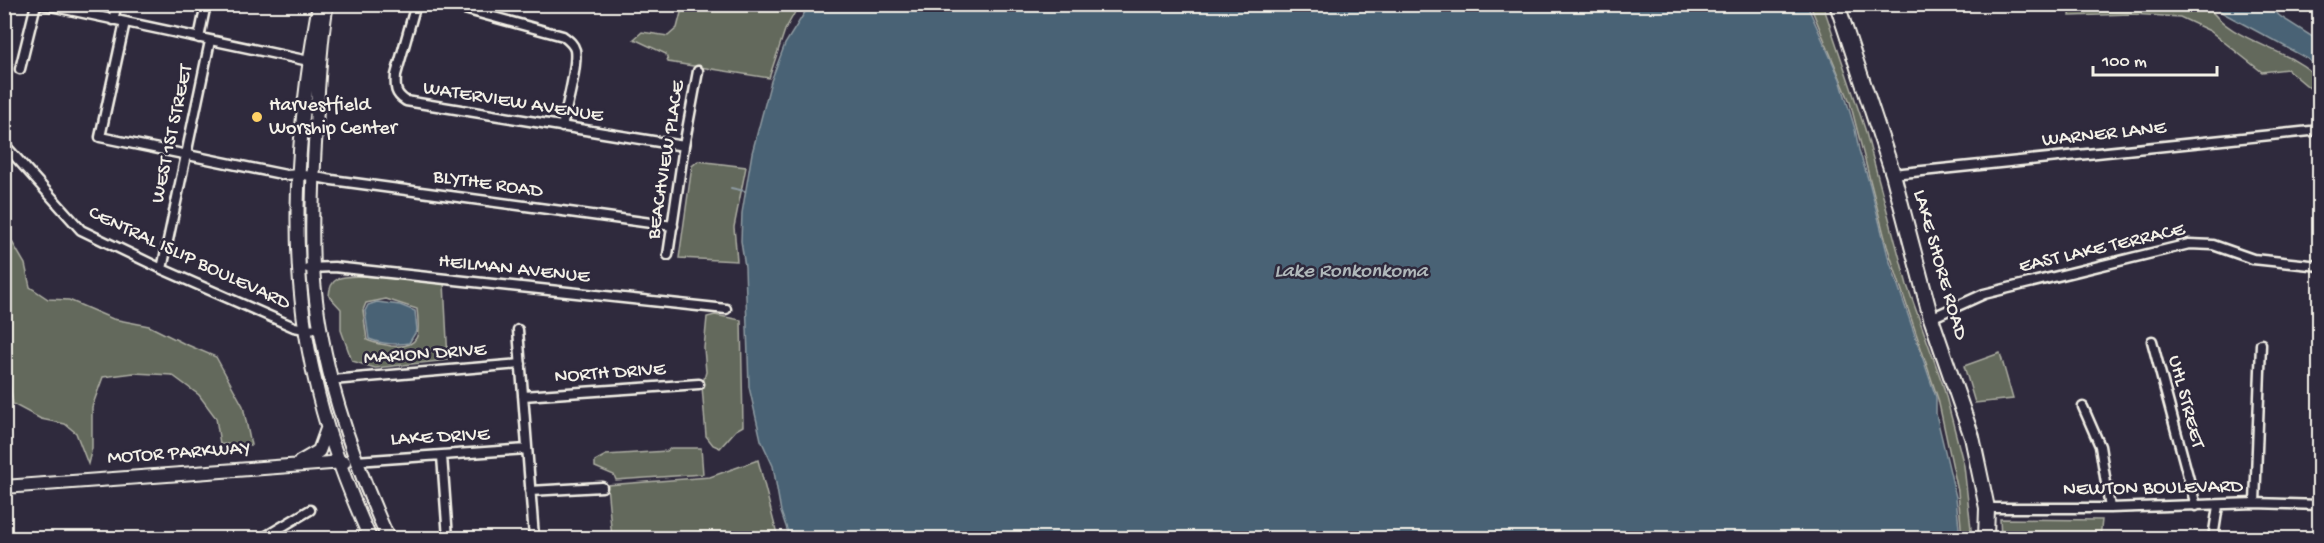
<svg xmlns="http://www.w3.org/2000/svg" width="2324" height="543" font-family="'Gochi Hand',sans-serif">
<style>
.green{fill:#63695c;stroke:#acada2;stroke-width:1.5;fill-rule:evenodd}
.water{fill:#4a6274;stroke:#8e9ba2;stroke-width:1.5}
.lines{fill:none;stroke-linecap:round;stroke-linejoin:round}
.stream{stroke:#8e9ba2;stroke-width:2}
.minor-casing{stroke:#f4f1e8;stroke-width:13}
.secondary-casing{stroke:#f4f1e8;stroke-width:16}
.primary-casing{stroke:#f4f1e8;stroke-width:18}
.minor{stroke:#2f2a3d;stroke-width:8}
.secondary{stroke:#2f2a3d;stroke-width:12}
.primary{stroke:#2f2a3d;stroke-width:14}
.poi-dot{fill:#ffd166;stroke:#2f2a3d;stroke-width:2}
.labels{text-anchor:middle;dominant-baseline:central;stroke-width:5;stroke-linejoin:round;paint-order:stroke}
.street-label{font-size:20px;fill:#f4f1e8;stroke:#2f2a3d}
.poi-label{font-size:20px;fill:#f4f1e8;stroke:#2f2a3d;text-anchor:start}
.water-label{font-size:21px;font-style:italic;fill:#b0b8ba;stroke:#2f2a3d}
</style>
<rect width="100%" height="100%" fill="#2f2a3d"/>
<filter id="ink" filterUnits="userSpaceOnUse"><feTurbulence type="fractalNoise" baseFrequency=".0167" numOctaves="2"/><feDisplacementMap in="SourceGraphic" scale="12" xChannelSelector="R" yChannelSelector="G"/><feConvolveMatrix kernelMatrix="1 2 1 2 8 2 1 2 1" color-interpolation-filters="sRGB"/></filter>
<g filter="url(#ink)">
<path class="green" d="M683 5V4L799 5 785 30 769 78 668 62 666 54 634 39 642 32 668 36 677 28Z
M1810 5H1823L1865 129 1907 285 1943 385 1964 466 1972 538H1962L1958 491 1938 399 1887 246 1850 102Z
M2071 5H2207C2231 43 2289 47 2319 79V112L2312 90 2287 69 2262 72 2210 31 2180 17 2131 14 2070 16Z
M698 161 746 167 734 227 737 261 679 258 692 166Z
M5 230 25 264 30 287 48 299 69 300 113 319 149 326 183 343 216 357 243 406 251 445 220 444 216 418 199 395 172 375 134 373 103 377 92 407V448L88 464 76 433 65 424 41 419 13 404 4 343Z
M365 276 444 283 448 360 375 368 352 361 341 330V309L329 296C330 273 347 277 365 276ZM386 299 417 309C420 333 421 349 391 346 382 344 375 344 367 340L363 310 366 303Z
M715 315 741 320 743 426 736 430 720 448 713 445 706 436 702 386 706 372 704 348 707 317Z
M2000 353 2013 399 1975 403 1964 366Z
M671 448H701L703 474 616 480 614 475 595 467V461L606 455 667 451Z
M758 460 778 538H612L607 485 710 477Z
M2000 519 2102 520 2100 538H2001Z"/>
<path class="water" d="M810 4 1807 5 1840 79 1855 129 1859 150 1870 185 1888 256 1936 397V414L1956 497 1960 538H790L781 512 773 466 761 440 749 387 745 267 741 241 742 213 752 153 771 81 785 44Z
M2213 5H2267L2281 17 2319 41V71L2308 59 2223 13Z
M377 302 400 305 415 311 417 330 409 343C397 345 381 344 369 339L365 311 368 305Z"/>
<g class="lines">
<path class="stream" d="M731 188 745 191"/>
<g class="minor-casing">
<path id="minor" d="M41 4 309 61
M416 4 396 75C395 88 395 94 406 101L684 146
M446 4 563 36C568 40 573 43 575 50 578 66 566 109 562 127
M113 20 117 4
M125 22 100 137 286 175 299 174 332 180 673 226
M199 38 206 4
M20 69 36 4
M4 144 81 230 162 269 294 327 305 329 321 328
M1893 174 2320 130
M668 255 684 146 698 71
M308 268 334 267 726 309
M162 269 210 41
M1931 318 1984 294 2189 244 2213 245 2253 259 2320 266
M518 330 534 537
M2152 341 2196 506
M332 380 521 364
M523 396 699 384
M2083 407 2100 446 2110 508
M442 456 448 538
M356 461 527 449
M530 491 602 487
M2255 503 2261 344
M1987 508H2110L2255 503 2320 505
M263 538 310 510
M2213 538 2218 506"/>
</g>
<g class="secondary-casing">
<path id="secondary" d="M319 4C297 127 286 258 315 380 327 435 347 487 370 538
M326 9C320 47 318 87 316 127 313 173 311 221 313 268 319 362 350 453 388 538
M300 462 319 451 327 429
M4 487 344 462"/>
</g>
<g class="primary-casing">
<path id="primary" d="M1837 4 1893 174 1931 318 1972 437 1987 508 1986 538"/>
</g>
<use href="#minor" class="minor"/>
<use href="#secondary" class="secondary"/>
<use href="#primary" class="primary"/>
</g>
</g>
<circle class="poi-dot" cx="257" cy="117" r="6"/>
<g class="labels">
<g class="street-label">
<text transform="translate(513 103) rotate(9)">WATERVIEW AVENUE</text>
<text transform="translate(173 134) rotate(-78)">WEST 1ST STREET</text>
<text transform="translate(2104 135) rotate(-6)">WARNER LANE</text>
<text transform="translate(667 160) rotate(-81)">BEACHVIEW PLACE</text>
<text transform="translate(488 185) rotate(8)">BLYTHE ROAD</text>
<text transform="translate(2102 249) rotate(-13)">EAST LAKE TERRACE</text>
<text transform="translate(189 259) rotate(25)">CENTRAL ISLIP BOULEVARD</text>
<text transform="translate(1939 265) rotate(74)">LAKE SHORE ROAD</text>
<text transform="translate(514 270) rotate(6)">HEILMAN AVENUE</text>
<text transform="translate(425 355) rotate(-4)">MARION DRIVE</text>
<text transform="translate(610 374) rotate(-4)">NORTH DRIVE</text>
<text transform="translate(2185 402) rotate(75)">UHL STREET</text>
<text transform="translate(440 438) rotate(-3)">LAKE DRIVE</text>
<text transform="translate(179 454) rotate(-4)">MOTOR PARKWAY</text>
<text transform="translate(2153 489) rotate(-1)">NEWTON BOULEVARD</text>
</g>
<g class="poi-label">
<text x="269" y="106">Harvestfield<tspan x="269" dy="23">Worship Center</tspan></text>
</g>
<g class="water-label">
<text x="1351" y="272">Lake Ronkonkoma</text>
</g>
</g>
<rect width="2324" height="543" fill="none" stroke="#2f2a3d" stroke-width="24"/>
<rect x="12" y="12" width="2300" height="519" fill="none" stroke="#f4f1e8" stroke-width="2" filter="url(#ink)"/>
<path d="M2093 66v9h124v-9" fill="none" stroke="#f4f1e8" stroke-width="3"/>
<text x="2102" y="66" font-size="18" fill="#f4f1e8" stroke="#2f2a3d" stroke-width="4.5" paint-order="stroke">100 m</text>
</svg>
